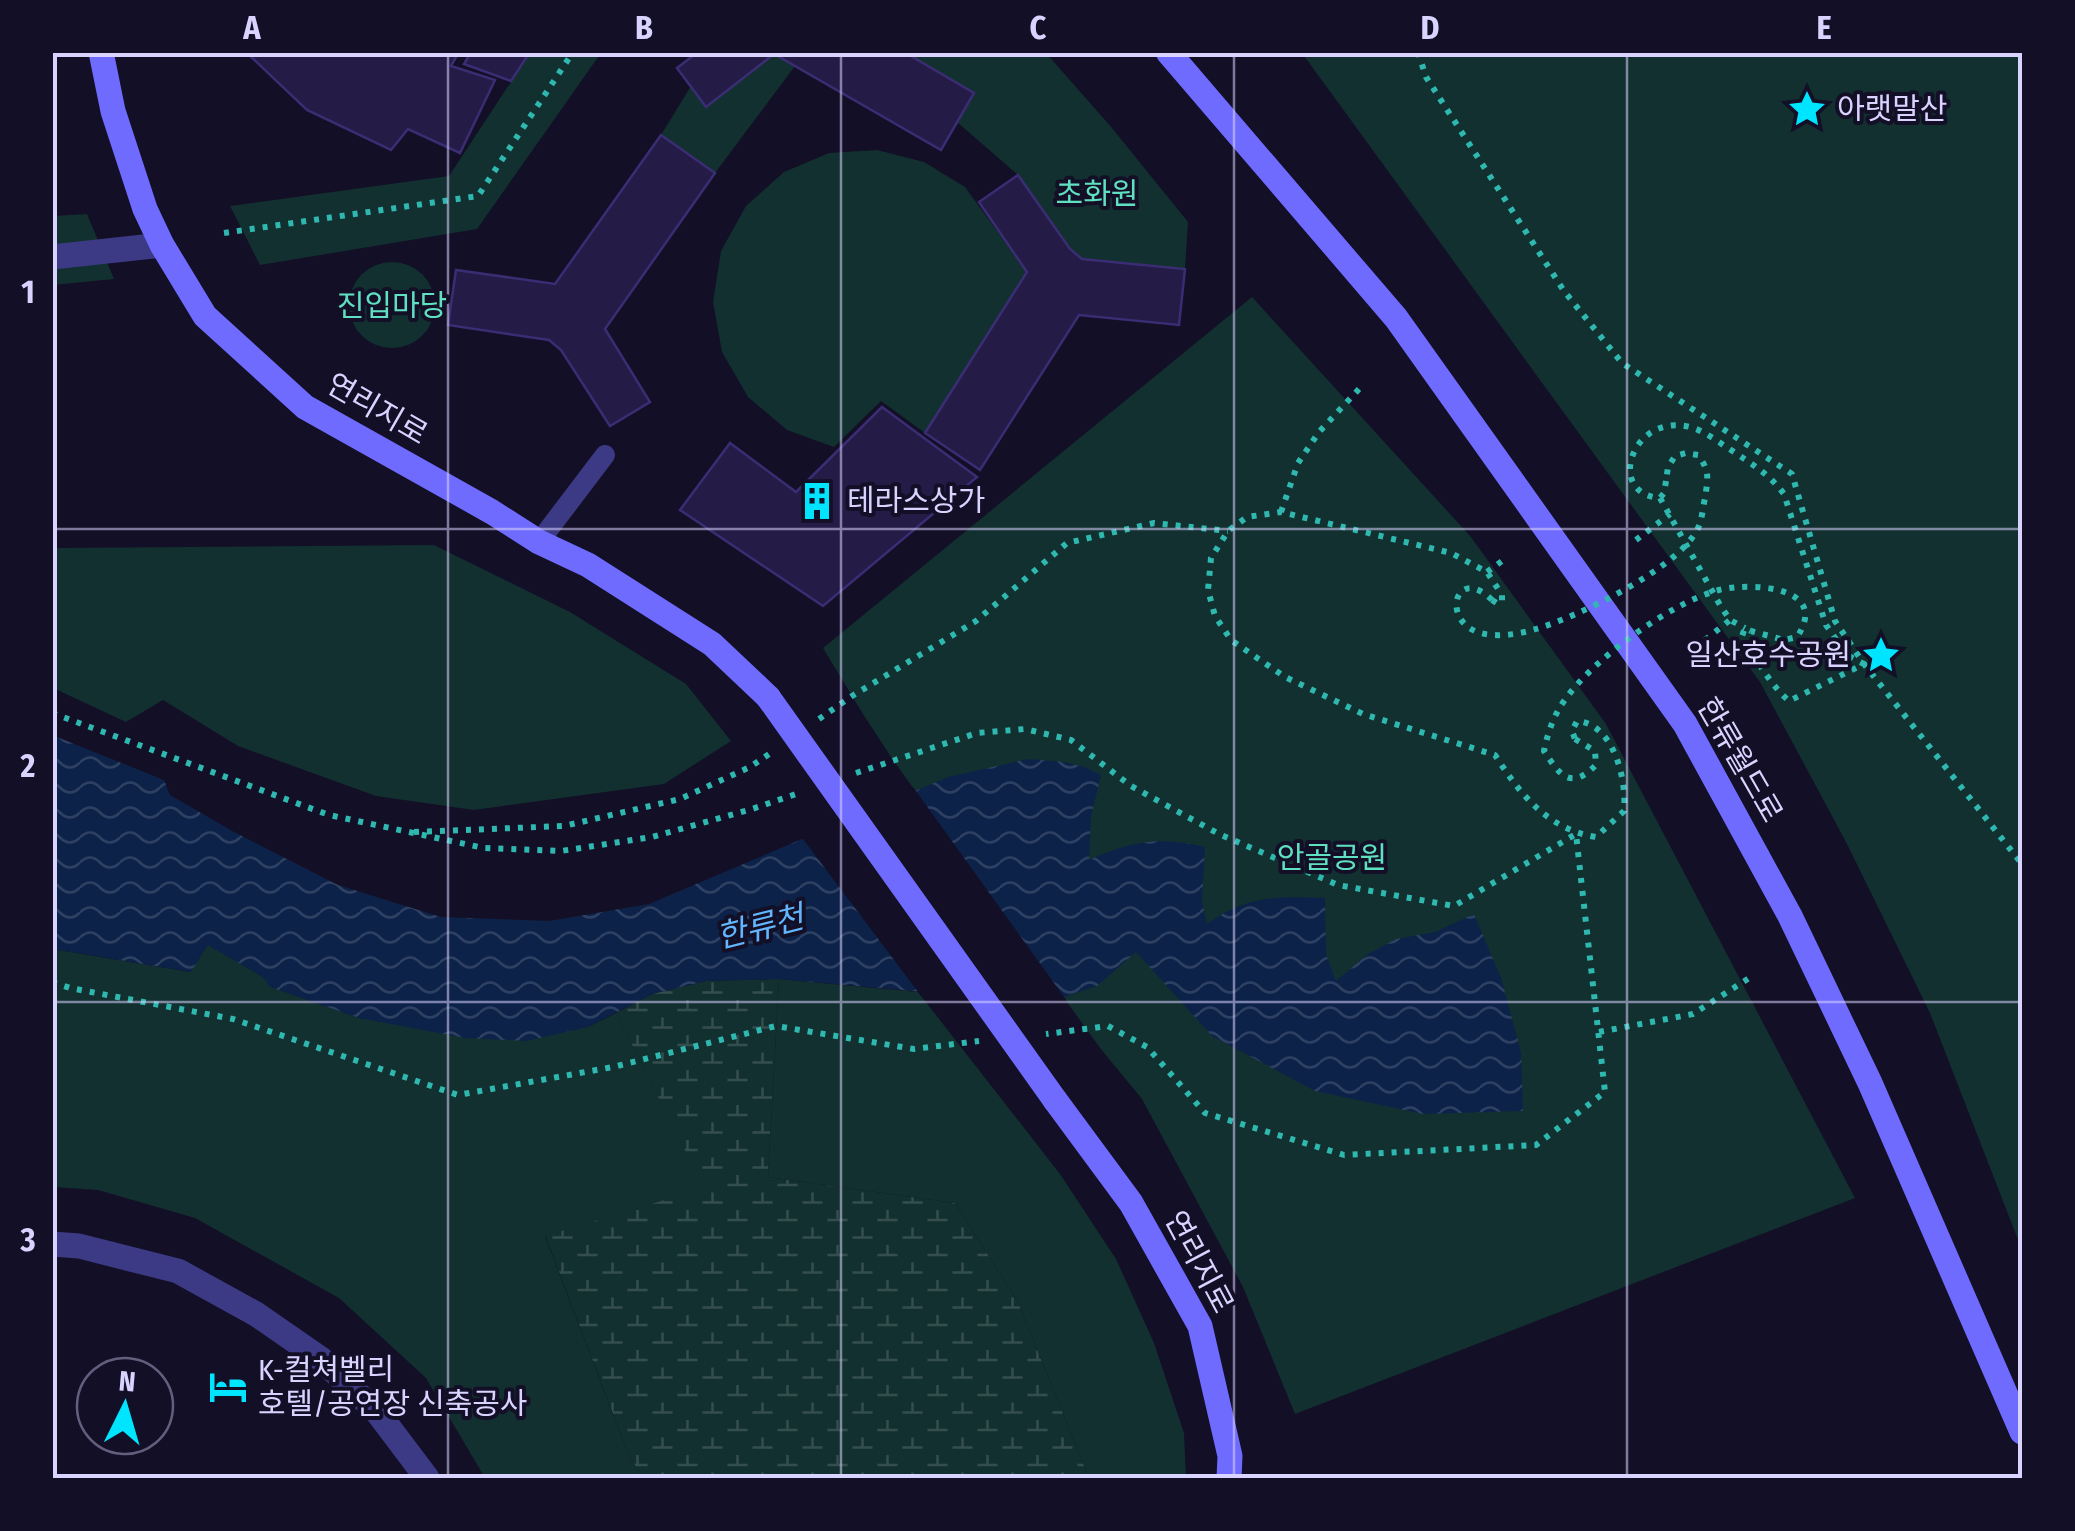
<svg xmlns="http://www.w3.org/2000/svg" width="2075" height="1531" font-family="'Fira Sans Condensed','Noto Sans KR',sans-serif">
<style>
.wetland{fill:url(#wetland-marsh)}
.green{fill:#12302f}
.water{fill:url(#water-waves)}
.pier{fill:#130f26}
.building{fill:#241b47;stroke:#3b2d73;stroke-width:2.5}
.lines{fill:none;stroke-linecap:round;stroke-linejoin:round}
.path{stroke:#2fb8b0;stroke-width:6;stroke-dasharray:5 8;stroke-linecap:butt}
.lane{stroke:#3d3a85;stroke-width:20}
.street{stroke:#3d3a85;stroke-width:25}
.secondary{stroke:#6f6bff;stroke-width:25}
.path-bridge{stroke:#2fb8b0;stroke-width:6;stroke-dasharray:5 8;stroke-linecap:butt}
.secondary-bridge{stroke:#6f6bff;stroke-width:25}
.grid{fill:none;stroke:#d9d4ff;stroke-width:2.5;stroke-opacity:0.55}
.labels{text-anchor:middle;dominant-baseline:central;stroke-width:8;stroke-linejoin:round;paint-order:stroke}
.poi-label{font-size:30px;fill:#d9d4ff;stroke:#130f26;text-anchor:start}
.park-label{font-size:30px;fill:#5fe0c0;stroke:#130f26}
.street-label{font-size:30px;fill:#d9d4ff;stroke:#130f26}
.water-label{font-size:32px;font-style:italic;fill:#62b6ff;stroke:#130f26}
.neatline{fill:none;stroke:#d9d4ff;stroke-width:4}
.grid-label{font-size:32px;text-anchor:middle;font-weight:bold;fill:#d9d4ff}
</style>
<defs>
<pattern id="wetland-marsh" width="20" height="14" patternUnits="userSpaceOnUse" patternTransform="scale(2.5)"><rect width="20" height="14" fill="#12302f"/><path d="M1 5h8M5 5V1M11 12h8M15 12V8" fill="none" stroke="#344d4e"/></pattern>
<pattern id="water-waves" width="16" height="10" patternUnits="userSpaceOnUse" patternTransform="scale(2.5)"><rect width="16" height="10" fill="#0c2248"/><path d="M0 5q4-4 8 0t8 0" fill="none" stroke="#2f4163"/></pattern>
</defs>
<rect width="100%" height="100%" fill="#130f26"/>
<path class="wetland" d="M779 979 768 1177 955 1203 1018 1302 1089 1478H643L629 1456 545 1235 703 1188 616 1013 652 994 706 981Z"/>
<path class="green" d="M530 53H601L477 229 260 265 230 206 449 176Z
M904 53H1046L1112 128 1188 222 1185 269 1082 259 1070 249 1018 175 957 122 973 92Z
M1302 53H2022V1250L1930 1013 1846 842 1760 682Z
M774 54 795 66 715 173 661 135 691 86 707 106Z
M877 150 924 162 965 187 1027 272 925 433 881 401 834 447 787 430 748 397 722 352 713 302 721 251 746 206 784 172 829 153Z
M87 214 114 279 53 285V216Z
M349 305a43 43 0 1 1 86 0a43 43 0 1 1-86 0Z
M1252 297 1471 537 1606 724 1855 1198 1295 1414 1243 1287 1142 1099 1100 1048 893 760 863 714 823 648Z
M434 545 570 612 686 684 731 741 664 784 474 810 376 796 238 746 163 700 126 722 53 688V548Z
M207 944 263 977 271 987 359 1018 588 1027 616 1013 704 1188 545 1236 629 1456 643 1478H485L426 1378 339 1298 195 1218 98 1190 53 1187 52 949 190 972Z
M779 979 918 992 1060 1174 1116 1259 1154 1343 1184 1433 1186 1478H1089L1018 1302 955 1203 768 1177Z"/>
<path class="water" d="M52 735 164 780 170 795 234 832 338 885 441 917 549 921 649 904 948 777 1028 759 1064 762 1085 767 1101 775 1091 817 1089 860C1130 841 1161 836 1205 847L1202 902 1207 924C1247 895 1278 896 1325 898L1326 954 1336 981 1368 954 1396 939 1435 932 1474 914 1501 978 1521 1052 1523 1111 1423 1114 1315 1091 1212 1036 1136 952 1097 986 1046 1003 779 979 706 981 652 994 588 1027 526 1041 465 1038 359 1018 270 987 263 977 208 945 191 972 53 949Z"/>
<path class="pier" d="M913 787 1067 1001 1046 1008 922 997 800 835Z"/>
<path class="building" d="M246 52H459L451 66 495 80 460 153 408 129 391 150 307 110Z
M471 52H530L511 81 464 64Z
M698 52H904L974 93 941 150 774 54 706 107 677 68Z
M661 135 715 173 605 329 650 402 610 426 561 350 549 340 448 325 456 270 555 284Z
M1018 175 1070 249 1082 259 1185 269 1179 325 1079 315 980 470 925 433 1027 272 979 202Z
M882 407 977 477 823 606 680 510 730 443 796 492Z"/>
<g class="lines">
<path class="path" d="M1418 52 1426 77 1564 291 1622 363 1792 474 1835 621 1864 664 2022 864
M224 233 478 196 573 52
M1666 481 1664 493 1660 498C1605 494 1632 412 1690 427 1705 431 1718 442 1731 450 1752 464 1769 474 1784 494L1826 625 1847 655 1864 664 1789 701C1769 683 1756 659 1742 636L1745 628 1751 631
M1660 498 1720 605 1730 620 1745 628
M1281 512 1298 463 1319 432 1359 389
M1636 540 1670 514
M1487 572 1502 561
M1492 600 1498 604 1502 601V595L1487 572 1451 553 1281 512 1247 517 1228 531 1211 558 1208 590 1215 616 1231 640 1285 677 1363 714 1495 755C1520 794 1547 829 1596 837L1624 811C1627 780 1614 724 1577 721L1572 731 1575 739
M1705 640 1730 620
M52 713 329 815 484 848 561 851 652 837 752 809 802 792
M819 719 852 696 976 621 1067 543 1154 523 1228 531
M856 773 977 733 1025 729 1071 740 1131 786 1219 834 1338 885 1454 906 1576 834 1605 1092 1536 1145 1344 1155 1205 1113 1147 1047 1108 1026 1046 1034
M414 832 564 826 680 799 750 767 772 752
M52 982 70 988 233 1019 458 1095 613 1067 776 1026 914 1049 979 1041
M1599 1032 1693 1014 1754 975"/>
<path class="lane" d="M539 542 605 455"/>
<path class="street" d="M52 257 162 245
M52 1244 79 1246 178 1271 256 1314 321 1359 378 1413 427 1478"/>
<path class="secondary" d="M101 52 113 111 145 209 162 245 205 316 305 407 492 512 539 542 588 565 712 644 768 697
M1168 52 1396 318 1685 724 1790 916 1870 1083 2022 1432
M1055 1100 1131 1203 1200 1326 1230 1456 1229 1478"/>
<path class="path-bridge" d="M1492 600C1460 568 1444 609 1468 627 1485 640 1517 635 1536 629 1577 617 1680 568 1698 528 1702 520 1703 507 1705 498 1708 478 1710 471 1698 455L1686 453 1675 456 1668 467 1666 481
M1575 739 1595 751 1596 765C1570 791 1560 775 1544 751 1548 732 1553 717 1564 701 1593 659 1670 603 1719 590 1751 582 1831 586 1797 637L1784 640 1751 631"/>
<path class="secondary-bridge" d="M768 697 1055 1100"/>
</g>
<path class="grid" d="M448 52V1478M841 52V1478M1234 52V1478M1627 52V1478M52 529H2022M52 1002H2022"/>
<defs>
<g id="sight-bare" transform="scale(3)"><path d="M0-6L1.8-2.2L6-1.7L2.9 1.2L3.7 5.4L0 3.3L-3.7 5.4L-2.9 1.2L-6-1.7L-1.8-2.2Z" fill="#00e5ff" stroke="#130f26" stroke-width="2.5" paint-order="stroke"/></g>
<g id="building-bare" transform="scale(3)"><path d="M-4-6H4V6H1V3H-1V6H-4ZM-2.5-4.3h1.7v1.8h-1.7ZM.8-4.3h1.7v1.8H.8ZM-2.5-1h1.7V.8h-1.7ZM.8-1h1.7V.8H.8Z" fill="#00e5ff" stroke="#130f26" stroke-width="2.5" paint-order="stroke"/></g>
<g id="hotel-bare" transform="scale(3)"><path d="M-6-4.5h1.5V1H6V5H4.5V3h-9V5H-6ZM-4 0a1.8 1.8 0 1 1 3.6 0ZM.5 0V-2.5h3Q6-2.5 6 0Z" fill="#00e5ff" stroke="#130f26" stroke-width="2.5" paint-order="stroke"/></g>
</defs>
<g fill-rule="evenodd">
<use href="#sight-bare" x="1807" y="109"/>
<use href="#building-bare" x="817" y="501"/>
<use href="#sight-bare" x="1881" y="655"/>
<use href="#hotel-bare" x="228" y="1387"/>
</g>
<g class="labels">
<g class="poi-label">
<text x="1837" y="109">아랫말산</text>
<text x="847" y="501">테라스상가</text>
<text x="1851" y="655" text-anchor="end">일산호수공원</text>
<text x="258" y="1370">K-컬쳐벨리<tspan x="258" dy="34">호텔/공연장 신축공사</tspan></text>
</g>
<g class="park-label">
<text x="1097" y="194">초화원</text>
<text x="392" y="306">진입마당</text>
<text x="1332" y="858">안골공원</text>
</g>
<g class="street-label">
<text transform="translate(377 409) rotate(30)">연리지로</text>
<text transform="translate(1740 760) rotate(60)">한류월드로</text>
<text transform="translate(1199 1262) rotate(62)">연리지로</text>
</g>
<g class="water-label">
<text transform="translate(760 927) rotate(-14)">한류천</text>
</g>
</g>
<rect width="2075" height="1531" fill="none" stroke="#130f26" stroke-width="110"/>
<g transform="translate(125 1406) rotate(5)"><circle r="48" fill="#130f26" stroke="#625e7d" stroke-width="2.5"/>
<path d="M0-8L18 38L0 25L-18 38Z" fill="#00e5ff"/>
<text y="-15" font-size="28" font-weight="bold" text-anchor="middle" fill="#d9d4ff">N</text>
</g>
<rect x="55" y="55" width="1965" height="1421" class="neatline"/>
<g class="grid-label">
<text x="252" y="39">A</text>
<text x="644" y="39">B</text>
<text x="1038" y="39">C</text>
<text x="1430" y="39">D</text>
<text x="1824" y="39">E</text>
<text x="28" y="303">1</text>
<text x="28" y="777">2</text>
<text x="28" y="1251">3</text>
</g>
</svg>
